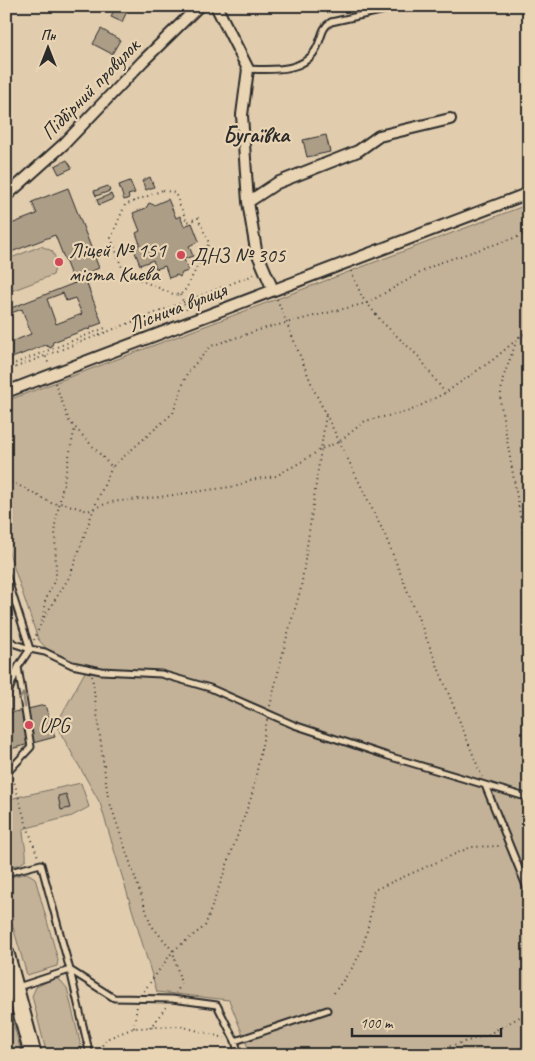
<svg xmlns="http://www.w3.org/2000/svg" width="535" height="1061" font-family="Caveat,sans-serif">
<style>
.green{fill:#c3b298;stroke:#776e62}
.building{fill:#ac9d87;stroke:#2b2b2b;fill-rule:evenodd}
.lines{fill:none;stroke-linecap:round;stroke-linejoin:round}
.service-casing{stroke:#2b2b2b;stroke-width:9}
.minor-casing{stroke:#2b2b2b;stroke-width:14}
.primary-casing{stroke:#2b2b2b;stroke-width:20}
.path{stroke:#2b2b2b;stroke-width:2;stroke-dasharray:1 4;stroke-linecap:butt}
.service{stroke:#e9d4b3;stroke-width:5}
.minor{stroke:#e9d4b3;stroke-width:10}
.primary{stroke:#e9d4b3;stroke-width:16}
.oneway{stroke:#8a806f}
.poi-dot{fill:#d1495b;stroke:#e9d4b3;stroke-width:2}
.labels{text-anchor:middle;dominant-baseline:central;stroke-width:4.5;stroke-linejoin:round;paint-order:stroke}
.street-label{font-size:21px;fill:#2b2b2b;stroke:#e9d4b3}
.poi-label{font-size:21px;fill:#2b2b2b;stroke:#e9d4b3;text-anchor:start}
.neighbourhood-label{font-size:22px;font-weight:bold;fill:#2b2b2b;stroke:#e9d4b3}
</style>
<rect width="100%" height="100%" fill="#e1cdae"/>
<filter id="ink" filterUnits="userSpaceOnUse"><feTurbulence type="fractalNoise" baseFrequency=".02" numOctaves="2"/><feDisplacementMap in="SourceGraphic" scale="10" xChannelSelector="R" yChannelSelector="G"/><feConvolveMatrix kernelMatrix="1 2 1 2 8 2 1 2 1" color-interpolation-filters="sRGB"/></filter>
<g filter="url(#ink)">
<path class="green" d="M529 204V1055H251L229 1000 157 992 100 803 56 725 86 670 52 655 38 639 6 544V401Z
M41 246 52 251 57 261 53 275 6 293V260Z
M81 783 89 807 72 816 23 829C23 840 27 850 26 860L19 865 6 866V801L17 797Z
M27 873 35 878 58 960 57 966 27 975 6 903V878Z
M55 978 61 981 67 988 83 1055H47L32 996 36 987Z
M6 997 22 1055H6Z"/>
<path class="building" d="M115 6 129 7 122 22 111 17Z
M101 29 120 40 112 54 93 44Z
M326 135 330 152 307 157 303 140Z
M67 160 72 168 59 174 55 166Z
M150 177 154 187 146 190 142 181Z
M130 181 135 193 128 195 129 198 124 200 119 185Z
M108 186 110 191 96 196 94 191Z
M68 188 99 268 82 275 83 279 74 283 55 235 6 254V226L37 214 32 202Z
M111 194 113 199 99 205 97 200Z
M168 199 176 218 180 216 184 226 192 223 199 241 189 246 193 256 184 259 188 271 182 273 180 277 177 275 169 278 165 266 156 269 153 260 140 265 133 247 140 244 136 233 140 231 133 213 146 208 149 203 154 205Z
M85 279 102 323 91 327 90 330 87 329 53 342 51 348 45 345 12 358 10 362 6 361V344L31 334 22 309 6 315V310ZM63 293 66 301 75 298 82 314 56 324 47 299Z
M45 705 55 737 7 750 6 714Z
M66 794 70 808 61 810 58 796Z"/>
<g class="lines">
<g class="service-casing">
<path id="service" d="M248 69C272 70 307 73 318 45 322 36 322 27 331 22L403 6
M6 574 30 649 45 652 72 665 101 671 161 674 210 688 294 725 388 756 529 798
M6 638 15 644 30 649 18 667 7 696 6 755
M6 774 31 747 18 667
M485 785 529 893
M6 873 41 864 70 970 90 1055
M18 987 70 970 114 998 172 999 217 1005 235 1041 239 1055
M235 1041 327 1010"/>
</g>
<g class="minor-casing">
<path id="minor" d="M216 6 248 69 242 115 248 202 256 250 273 290
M6 196 64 144 143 61 199 6
M248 202 277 183 358 151 379 136 450 119
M6 392 529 193"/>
</g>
<g class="primary-casing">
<path id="primary" d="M6 955 33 1055"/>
</g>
<path class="path" d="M163 190 175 193 187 222 198 218 209 243 186 289 180 295 173 294 124 273 111 238 125 205Z
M351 271 362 297 382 322 419 357 445 393
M180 295 188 312
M277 299 314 390 385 535 482 777
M529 334 518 337 503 378 500 400 529 566
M44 352 49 365
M6 367 105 328
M6 371 256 274
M55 383 69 421 112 467 173 413 187 373 211 346 262 329 367 303 436 264 529 233
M6 481 18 485 53 504 62 503 88 511 110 502 159 497 237 486 250 480 276 476 308 458 321 449 339 442 365 421 410 411 445 393 494 359 529 329
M43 617 45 601 56 577 55 525 75 427
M34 640 43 619 70 576 94 508 112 467
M92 676 108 797 151 925 173 951 181 984 176 993
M270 706 286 640 301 588 326 414
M13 778 25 820 38 857
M144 991 173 951 205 926 252 795 267 720
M334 993C341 982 350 973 356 961 368 939 370 914 374 890L471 847 501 846
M134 1028 137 1006
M150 1028 166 1007
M97 1054 106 1039 134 1028 180 1026 225 1038
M421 1055 487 1035 529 1012"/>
<use href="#service" class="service"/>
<use href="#minor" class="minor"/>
<use href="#primary" class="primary"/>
</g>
<defs><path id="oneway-shaft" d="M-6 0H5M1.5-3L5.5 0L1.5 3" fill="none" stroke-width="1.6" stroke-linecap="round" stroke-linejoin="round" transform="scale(1.25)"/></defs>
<use class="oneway" href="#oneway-shaft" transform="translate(24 700) rotate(-99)"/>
</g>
<g class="poi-dot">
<circle cx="181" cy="255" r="5"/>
<circle cx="59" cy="262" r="5"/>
<circle cx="29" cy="725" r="5"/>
</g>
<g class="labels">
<g class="street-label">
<text transform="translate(90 89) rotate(-46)">Підбірний провулок</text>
<text transform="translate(177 307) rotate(-21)">Ліснича вулиця</text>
</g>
<g class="poi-label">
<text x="69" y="250">Ліцей № 151<tspan x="69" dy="24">міста Києва</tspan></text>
<text x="191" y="255">ДНЗ № 305</text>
<text x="39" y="725">UPG</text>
</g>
<g class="neighbourhood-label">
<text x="256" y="135">Бугаївка</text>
</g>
</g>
<rect width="535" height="1061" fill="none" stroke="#e9d4b3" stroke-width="25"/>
<rect x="12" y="12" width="510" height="1036" fill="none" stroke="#2b2b2b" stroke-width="2" filter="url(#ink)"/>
<g transform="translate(48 48)" stroke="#e9d4b3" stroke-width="4" paint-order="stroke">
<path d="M0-4L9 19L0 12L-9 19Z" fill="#2b2b2b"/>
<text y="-8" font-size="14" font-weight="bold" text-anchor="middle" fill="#2b2b2b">Пн</text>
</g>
<path d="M352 1028v8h149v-8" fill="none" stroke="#2b2b2b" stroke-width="2.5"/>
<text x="360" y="1028" font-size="15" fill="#2b2b2b" stroke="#e9d4b3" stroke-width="4" paint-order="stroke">100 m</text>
</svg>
